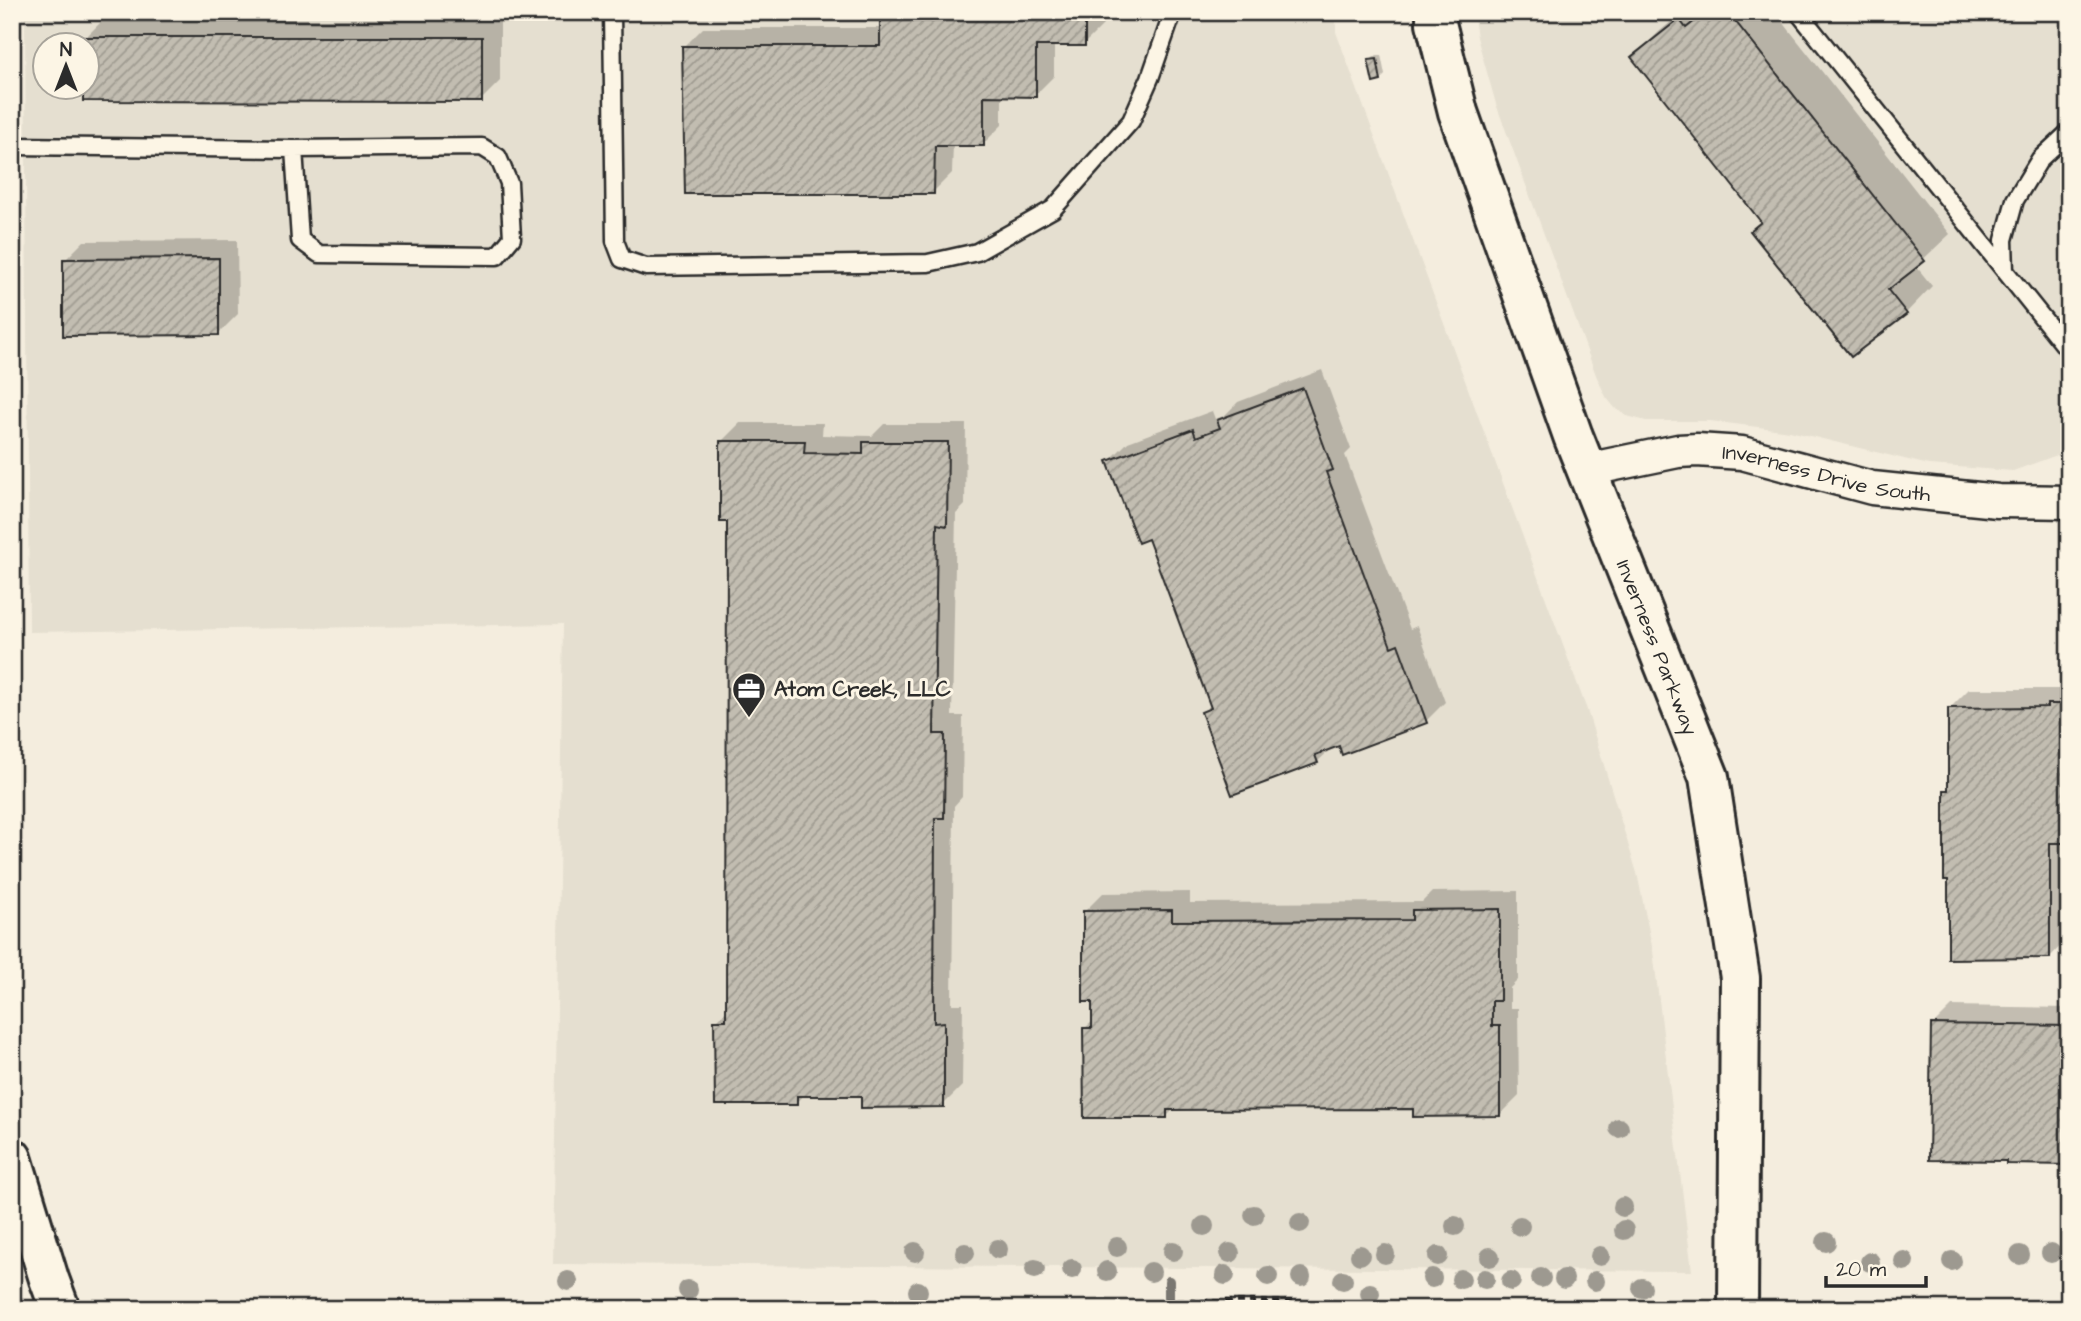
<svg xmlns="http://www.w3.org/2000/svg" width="2081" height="1321" font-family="'Architects Daughter',sans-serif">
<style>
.built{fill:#e5dfd0;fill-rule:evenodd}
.shadow{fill:#0003}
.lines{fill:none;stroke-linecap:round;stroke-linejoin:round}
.stream{stroke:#7a7771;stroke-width:10}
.building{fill:url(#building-hatch);stroke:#2b2b2b;stroke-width:2}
.service-casing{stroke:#2b2b2b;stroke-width:21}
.minor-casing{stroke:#2b2b2b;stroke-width:37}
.tertiary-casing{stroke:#2b2b2b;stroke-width:44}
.secondary-casing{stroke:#2b2b2b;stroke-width:44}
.path{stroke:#2b2b2b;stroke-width:4.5;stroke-dasharray:7 5;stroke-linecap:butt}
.service{stroke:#fcf5e5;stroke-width:16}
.minor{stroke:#fcf5e5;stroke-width:32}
.tertiary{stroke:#fcf5e5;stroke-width:38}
.secondary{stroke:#fcf5e5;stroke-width:38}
.tree{fill:#9d9990}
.labels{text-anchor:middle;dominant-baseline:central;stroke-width:6;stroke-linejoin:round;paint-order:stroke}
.street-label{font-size:21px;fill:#2b2b2b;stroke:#fcf5e5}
.poi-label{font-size:21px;font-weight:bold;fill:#2b2b2b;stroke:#fcf5e5;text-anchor:start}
</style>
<defs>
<pattern id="building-hatch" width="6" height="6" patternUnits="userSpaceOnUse" patternTransform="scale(1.75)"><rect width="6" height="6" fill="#c2bdb1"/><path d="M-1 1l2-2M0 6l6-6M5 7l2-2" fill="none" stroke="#9e9a90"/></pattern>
</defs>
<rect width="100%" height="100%" fill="#f4edde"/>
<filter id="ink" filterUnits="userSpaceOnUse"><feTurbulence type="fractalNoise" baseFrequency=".0143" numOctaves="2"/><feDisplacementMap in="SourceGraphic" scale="14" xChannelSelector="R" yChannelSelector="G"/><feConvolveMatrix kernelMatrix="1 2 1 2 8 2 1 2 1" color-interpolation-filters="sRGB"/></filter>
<g filter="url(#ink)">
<path class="built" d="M25 12H1336V32L1587 710 1637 873 1653 951 1692 1271 553 1264 563 624 29 632ZM46 46H88V88H46Z
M1473 12H2069V208L2064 221 2058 261 2062 297 2069 307V376L2066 391 2068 451 2013 471 1929 465 1790 431 1710 421H1646L1627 416 1615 408 1606 397 1596 375 1496 104 1477 37Z"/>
<path class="shadow" d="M881 12H1103V25L1084 44H1054V76L1035 95H1002V125L983 144H953L952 173 933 192 684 47 703 28H882Z
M1683 12H1775L1950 234 1916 266 1932 286 1906 313 1763 221 1633 57 1660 31Z
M104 19H500V81L481 100 85 99V88H88V46L85 38Z
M1381 55 1385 75 1381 79 1370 61 1374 57Z
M237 240 238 314 219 333 65 260 84 241Z
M1322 370 1351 449 1345 455 1410 629 1417 626 1445 702 1426 721 1340 744 1333 747 1317 762 1203 712 1212 704 1149 537 1109 461 1128 442 1212 411 1215 419 1224 416 1238 402Z
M740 423H823L822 435 872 436 884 424H966L965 505 956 514 952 716H963L962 797 954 806 952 1004H963L962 1086 943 1105 862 1094H805L796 1104 716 1021 728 1009V520L721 442Z
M2068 686V938L2050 957 1950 878 1946 791 1950 787V708L1969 689H2065Z
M1518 891V980L1510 988V1008H1518L1519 1096 1500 1115 1415 1107 1174 1109 1167 1116 1085 1028 1094 1020 1084 912 1103 893 1190 892V903L1422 902 1432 892Z
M1952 1006 2069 1008V1163L1933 1025Z
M1193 1303H1224V1309H1189Z"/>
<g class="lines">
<path class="stream" d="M1169 1309V1281"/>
</g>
<path class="building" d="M880 12H1085V46H1036V97L984 96V146H935L934 194H685L682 46H880Z
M1706 12H1728L1925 261 1888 290 1907 314 1851 357 1750 231 1761 222 1631 57 1679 19 1686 28Z
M83 37H482V102L83 101V88H88V46H83Z
M1377 59 1381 81 1373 83 1368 60Z
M219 258V335L63 336V259Z
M1303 388 1333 470 1326 472 1391 647 1398 644 1427 723 1342 755 1339 746 1315 755 1318 763 1232 795 1201 712 1211 708 1148 539 1138 543 1107 461 1193 429 1196 437 1220 428 1217 420Z
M720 441H805L804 453 863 454V442H948L947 526 937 524 934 734H945L944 818H935L934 1023 944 1022V1107L861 1108V1096H797V1105H715L714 1020H726L727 522H720Z
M2047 704H2069V843H2050V958L1948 959V880H1944V790H1948V708L2047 707Z
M1500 909V1001H1492V1026H1500V1116L1413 1117V1109L1167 1110V1118H1084L1083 1028H1092V1002H1083V911L1172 910V921L1412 920V910Z
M1931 1024 2069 1026V1165L2006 1164V1161L1929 1160Z
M1187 1306H1221V1309H1187Z"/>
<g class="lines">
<g class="service-casing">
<path id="service" d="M612 12 615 241 622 259 646 267 928 263 977 252 1053 209 1131 121 1150 78 1173 12
M1798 12 2069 351
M12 146 294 149 482 147 498 157 509 183 512 238 497 256 319 254 300 240 294 149
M2005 271 2004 240 2015 200 2040 159 2069 132"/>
</g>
<g class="minor-casing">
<g id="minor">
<path id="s1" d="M1586 470 1678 451 1697 450 1742 453 1872 488 1998 501 2069 502"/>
</g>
</g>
<g class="tertiary-casing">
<path id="tertiary" d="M12 1158 49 1279 60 1309"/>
</g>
<g class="secondary-casing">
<g id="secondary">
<path id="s2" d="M1436 12V23L1458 112 1573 436 1709 777 1740 978 1738 1309"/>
</g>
</g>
<path class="path" d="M1177 1301 1315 1302 1332 1301 1339 1306"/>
<use href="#service" class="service"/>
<use href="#minor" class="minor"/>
<use href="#tertiary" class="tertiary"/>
<use href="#secondary" class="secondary"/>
</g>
<g class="tree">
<circle cx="1619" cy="1128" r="10"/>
<circle cx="1623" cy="1207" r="10"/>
<circle cx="1254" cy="1215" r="10"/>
<circle cx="1300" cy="1223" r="10"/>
<circle cx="1204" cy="1226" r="10"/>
<circle cx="1455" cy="1226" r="10"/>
<circle cx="1520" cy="1226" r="10"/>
<circle cx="1624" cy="1230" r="10"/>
<circle cx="1826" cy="1242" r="10"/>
<circle cx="1117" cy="1247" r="10"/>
<circle cx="998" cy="1249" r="10"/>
<circle cx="1173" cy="1251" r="10"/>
<circle cx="915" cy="1252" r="10"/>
<circle cx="965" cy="1253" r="10"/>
<circle cx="1230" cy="1253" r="10"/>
<circle cx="2051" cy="1253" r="10"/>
<circle cx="1385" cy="1254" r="10"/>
<circle cx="1360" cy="1255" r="10"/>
<circle cx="2020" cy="1255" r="10"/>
<circle cx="1438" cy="1256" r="10"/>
<circle cx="1600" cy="1256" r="10"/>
<circle cx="1490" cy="1257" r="10"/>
<circle cx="1904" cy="1261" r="10"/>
<circle cx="1952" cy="1261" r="10"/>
<circle cx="1870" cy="1262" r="10"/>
<circle cx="1035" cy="1269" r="10"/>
<circle cx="1072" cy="1269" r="10"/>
<circle cx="1107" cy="1271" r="10"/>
<circle cx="1151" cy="1272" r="10"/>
<circle cx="1225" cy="1275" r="10"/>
<circle cx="1268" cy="1276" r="10"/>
<circle cx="1301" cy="1277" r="10"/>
<circle cx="1432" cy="1278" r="10"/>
<circle cx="1541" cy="1278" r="10"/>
<circle cx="1461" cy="1279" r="10"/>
<circle cx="1485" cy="1279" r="10"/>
<circle cx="1564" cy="1279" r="10"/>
<circle cx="1343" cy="1280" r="10"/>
<circle cx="568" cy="1281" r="10"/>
<circle cx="1511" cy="1281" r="10"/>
<circle cx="1595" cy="1281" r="10"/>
<circle cx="1642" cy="1288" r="10"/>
<circle cx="688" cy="1290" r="10"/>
<circle cx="918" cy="1291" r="10"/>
<circle cx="1370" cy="1293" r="10"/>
</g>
</g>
<defs>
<g id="office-pin" transform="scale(1.75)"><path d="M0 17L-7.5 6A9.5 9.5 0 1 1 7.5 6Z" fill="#2b2b2b" stroke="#fcf5e5"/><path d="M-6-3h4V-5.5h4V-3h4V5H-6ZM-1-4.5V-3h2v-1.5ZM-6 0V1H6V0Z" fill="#fff"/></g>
</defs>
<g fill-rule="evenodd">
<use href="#office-pin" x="749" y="689"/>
</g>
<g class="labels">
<g class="street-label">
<text stroke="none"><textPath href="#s1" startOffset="245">Inverness Drive South</textPath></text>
<text stroke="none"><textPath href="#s2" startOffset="674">Inverness Parkway</textPath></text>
</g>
<g class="poi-label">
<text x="774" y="689">Atom Creek, LLC</text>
</g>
</g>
<rect width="2081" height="1321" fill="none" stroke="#fcf5e5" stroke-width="42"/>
<rect x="21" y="21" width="2039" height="1279" fill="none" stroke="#2b2b2b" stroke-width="2.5" filter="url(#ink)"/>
<g transform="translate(66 66)"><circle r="33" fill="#fcf5e5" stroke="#a8a49b" stroke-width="2"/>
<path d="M0-5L12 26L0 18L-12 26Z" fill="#2b2b2b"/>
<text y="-10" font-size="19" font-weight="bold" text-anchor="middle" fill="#2b2b2b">N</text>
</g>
<path d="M1826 1276v10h100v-10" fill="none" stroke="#2b2b2b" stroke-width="3.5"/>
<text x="1836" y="1276" font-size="21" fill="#2b2b2b" stroke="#fcf5e5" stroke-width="5" paint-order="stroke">20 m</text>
</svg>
